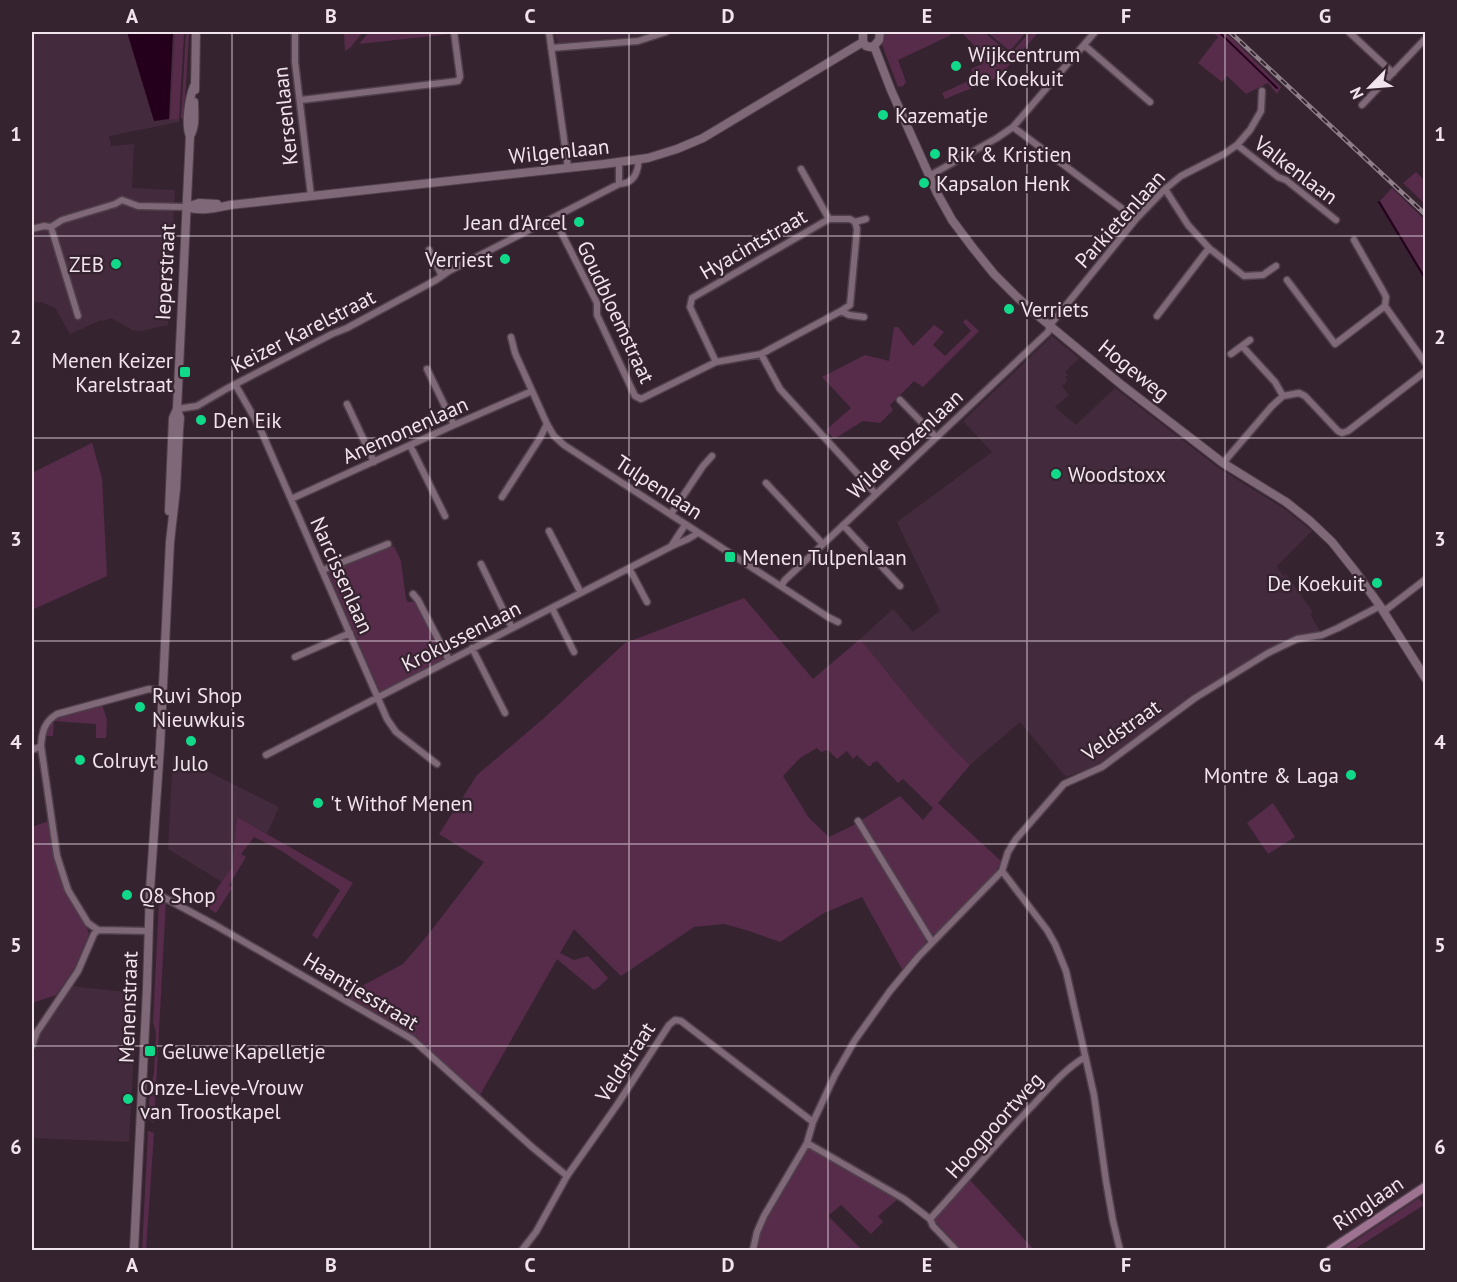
<svg xmlns="http://www.w3.org/2000/svg" width="1457" height="1282" font-family="'PT Sans',sans-serif">
<style>
.built{fill:#432a3c}
.green{fill:#562c4a}
.water{fill:#25001d}
.lines{fill:none;stroke-linecap:round;stroke-linejoin:round}
.stream{stroke:#25001d;stroke-width:2}
.minor-casing{stroke:#50404b;stroke-width:9}
.tertiary-casing{stroke:#50404b;stroke-width:10}
.secondary-casing{stroke:#50404b;stroke-width:11}
.minor{stroke:#7f6877;stroke-width:6}
.tertiary{stroke:#7f6877;stroke-width:8}
.secondary{stroke:#9e7391;stroke-width:8}
.rail-casing{stroke:#8e7e88;stroke-width:4.5}
.rail{stroke:#362330;stroke-width:2;stroke-dasharray:7;stroke-linecap:butt}
.grid{fill:none;stroke:#f1e4ec;stroke-width:1.5;stroke-opacity:0.55}
.poi-dot{fill:#11d98a;stroke:#362330;stroke-width:2}
.labels{text-anchor:middle;dominant-baseline:central;stroke-width:4.5;stroke-linejoin:round;paint-order:stroke}
.poi-label{font-size:21px;fill:#f1e4ec;stroke:#362330;text-anchor:start}
.street-label{font-size:21px;fill:#f1e4ec;stroke:#362330}
.neatline{fill:none;stroke:#f1e4ec;stroke-width:2}
.grid-label{font-size:20px;text-anchor:middle;font-weight:bold;fill:#f1e4ec}
</style>
<rect width="100%" height="100%" fill="#362330"/>
<path class="built" d="M32 32H184L179 122 109 136 111 146 134 144 132 188 175 190 168 325 141 331 132 330 111 318 102 321 101 320 70 334 55 308 42 302 32 303Z
M554 32H658L636 36 563 43H558Z
M1052 336 1079 358 1065 372 1068 375 1065 377 1068 380 1062 386 1069 395 1055 407 1076 425 1115 388 1220 469 1286 510 1312 531 1277 566 1283 576 1286 574 1313 612 1310 614 1320 631 1295 638 1194 695 1104 760 1088 769 1066 777 1020 722 970 765 948 744 928 722 860 639 893 609 913 632 940 611 897 522 992 452 963 421Z
M173 754 279 807 267 834 237 817 232 867 222 882 168 849Z
M71 986 135 993 134 1053 129 1142 32 1138V1053L37 1037Z"/>
<path class="green" d="M175 32H184L179 119 170 120Z
M186 32H189L186 86 183 118H181Z
M344 32H363L350 48 345 51Z
M369 32H399L402 33 450 32V34L359 44Z
M884 32H949L951 35 898 60 906 82 903 86 898 87 881 42Z
M954 32H984L1010 54 1030 32H1039L1003 72 994 79 945 99 942 93 975 78 971 69 982 64 973 44 961 32 955 34Z
M987 32H1026L1010 51Z
M1212 32H1225L1233 39 1281 87 1277 94 1268 83 1246 94 1227 76 1222 82 1198 63 1218 37Z
M1416 172 1425 181V204L1403 183Z
M1392 188 1425 220V276L1380 201Z
M966 319 979 331 923 387 914 381 890 405 893 410 880 423 863 421 834 439 826 430 851 408 822 377 865 355 889 361 894 327H898L913 346 934 325 944 332 933 345 945 356 971 331 963 322Z
M92 443 102 478 107 576 32 610V473Z
M394 546 401 561 406 599 408 602H416L443 659 380 692 328 572Z
M744 598 813 679 860 639C896 682 929 727 970 765L938 803 1001 861 997 870 988 882 935 934H932L927 931 860 821 900 796 923 820 933 808 903 779 898 783 877 761 872 763 871 766H868L857 755 853 759 847 751 837 759 828 750 821 752 817 748 800 758 783 776 809 818 829 837 856 824 919 926 926 939 925 945 903 971 862 897 824 913 780 942 746 930 724 924 694 927 621 976 574 929 560 953 574 960 588 956 608 978 600 986 594 990 557 959 480 1095 408 1031 345 995 403 964 427 936 484 862 439 834 477 775 544 718 625 643Z
M102 704 107 720 106 738H96V724L54 721 53 736H46V729L55 717Z
M1273 803 1295 837 1268 854 1247 823Z
M237 817 353 883 317 939 312 935 340 890 280 850 254 837 241 854 246 857 229 885 232 888 216 913 205 906 232 867Z
M49 821C51 847 56 873 68 896 75 908 85 920 89 934L74 969 56 995 32 1003V827Z
M161 900 166 901 154 1123 148 1119 150 1088 154 1074 156 1033 153 1022 159 901Z
M148 1131 154 1133 146 1250H142Z
M807 1148H810L898 1199 878 1216 883 1222 871 1234 841 1205 828 1216 862 1250H756C764 1213 788 1181 807 1148Z
M969 1179 1034 1250H961L933 1219Z
M1419 1198 1424 1205 1353 1250H1341Z"/>
<path class="water" d="M127 32H173L169 119 154 121Z"/>
<g class="lines">
<path class="stream" d="M1219 32 1277 88
M1379 202 1426 280"/>
<g class="minor-casing">
<path id="minor" d="M295 32V62L311 196
M549 32 568 168
M1349 32 1393 73
M1084 45 1150 102
M551 48 638 41 666 32
M301 100 458 81 460 77 454 32
M1362 105 1426 38
M1013 127 1136 219
M1237 145 1278 177 1286 180 1336 220
M929 176 997 138 1013 127 1095 32
M619 184V162
M1165 189 1188 225 1209 248 1244 276 1263 275 1276 266
M554 218 597 303V315L635 396 641 399 716 362 761 354 841 311 850 305 857 229 855 222 850 219H829L801 169
M855 222 866 219
M51 227 78 316
M32 229 44 226 51 227 62 220 115 204 122 200 138 206 187 207
M1354 240 1383 291 1386 297 1385 306
M429 250 442 276
M1287 280 1335 344 1385 306 1426 364
M841 311 849 315 864 317
M1157 316 1209 248
M511 337 515 353 547 424 554 436 564 445 828 617 838 622
M1242 346 1275 382 1283 396
M761 354 780 389 875 493
M1231 354 1250 340
M716 362 690 307 692 298 829 219
M427 369 454 425
M235 384 259 426 387 719 396 732 437 764
M900 400 936 437
M347 404 374 462
M177 409 197 406 226 389 332 334 347 328 436 280 449 271 619 184C620 184 627 183 628 182 636 178 639 167 638 160
M410 445 445 516
M1223 463 1272 406 1283 396 1299 393 1305 396 1338 431 1342 433 1348 431 1426 371
M766 483 823 544
M502 497 540 438 547 424
M291 499 454 425 532 391
M671 514 703 466 712 456
M843 525 900 586
M549 531 581 593
M672 545 685 525
M481 564 512 628
M629 568 647 602
M323 570 388 544
M781 586 785 580 1048 332 1050 325 1136 219 1165 189 1181 176 1224 154 1237 145 1250 130 1261 111 1262 91
M413 594 418 600 449 660
M552 608 574 652
M1383 612 1426 579
M472 648 505 713
M295 657 350 633
M32 750 41 746
M266 755 672 546 688 539 698 533
M858 821 932 942
M1002 871 1047 930 1055 944 1066 971 1094 1095 1106 1181 1113 1221 1120 1250
M150 890 215 925 412 1039 532 1147 567 1176
M149 931 98 930 88 923 68 890 57 856 41 746C42 732 44 722 57 714L149 689 162 691
M32 1046 37 1032 78 971 94 934 98 930
M807 1143 904 1199 930 1219 933 1226 956 1250
M930 1219C965 1181 998 1141 1034 1104 1050 1087 1065 1069 1085 1057
M522 1250 536 1232 567 1176 617 1105 669 1025 675 1020 681 1021 813 1122
M753 1250 757 1232 764 1216 807 1143 813 1122 835 1075 855 1040 890 991 919 956 1002 871 1008 852 1016 839 1064 784 1102 767 1195 698 1268 653 1297 639 1322 635 1338 628 1380 606"/>
</g>
<g class="tertiary-casing">
<path id="tertiary" d="M863 32V42L866 46 870 47 874 46
M874 46 891 90 937 193 952 220 973 248 994 274 1017 297 1037 315 1123 386 1223 463 1286 502 1310 521 1332 542 1355 571 1380 606 1426 679
M874 46 879 40 880 32
M195 90 196 32
M190 136C196 126 194 114 194 102
M187 207C201 212 215 208 230 205L604 164 648 158 677 149 703 138 863 42
M187 207 199 203 217 204
M169 511 173 418 177 409 190 136C185 125 189 98 194 86
M134 1250 147 989 150 890 160 747 170 542 176 489 179 430 180 418 177 409"/>
</g>
<g class="secondary-casing">
<path id="secondary" d="M1330 1250 1426 1186"/>
</g>
<use href="#minor" class="minor"/>
<use href="#tertiary" class="tertiary"/>
<use href="#secondary" class="secondary"/>
<g class="rail-casing">
<path id="rail" d="M1230 32 1426 215"/>
</g>
<use href="#rail" class="rail"/>
</g>
<path class="grid" d="M232 32V1250M430 32V1250M629 32V1250M828 32V1250M1027 32V1250M1225 32V1250M32 236H1426M32 438H1426M32 641H1426M32 844H1426M32 1046H1426"/>
<g class="poi-dot">
<circle cx="956" cy="66" r="6"/>
<circle cx="883" cy="115" r="6"/>
<circle cx="935" cy="154" r="6"/>
<circle cx="924" cy="183" r="6"/>
<circle cx="579" cy="222" r="6"/>
<circle cx="505" cy="259" r="6"/>
<circle cx="116" cy="264" r="6"/>
<circle cx="1009" cy="309" r="6"/>
<rect x="179" y="366" width="12" height="12" rx="3"/>
<circle cx="201" cy="420" r="6"/>
<circle cx="1056" cy="474" r="6"/>
<rect x="724" y="551" width="12" height="12" rx="3"/>
<circle cx="1377" cy="583" r="6"/>
<circle cx="140" cy="707" r="6"/>
<circle cx="191" cy="741" r="6"/>
<circle cx="80" cy="760" r="6"/>
<circle cx="1351" cy="775" r="6"/>
<circle cx="318" cy="803" r="6"/>
<circle cx="127" cy="895" r="6"/>
<rect x="144" y="1045" width="12" height="12" rx="3"/>
<circle cx="128" cy="1099" r="6"/>
</g>
<g class="labels">
<g class="poi-label">
<text x="968" y="54">Wijkcentrum<tspan x="968" dy="24">de Koekuit</tspan></text>
<text x="895" y="115">Kazematje</text>
<text x="947" y="154">Rik &amp; Kristien</text>
<text x="936" y="183">Kapsalon Henk</text>
<text x="567" y="222" text-anchor="end">Jean d'Arcel</text>
<text x="493" y="259" text-anchor="end">Verriest</text>
<text x="104" y="264" text-anchor="end">ZEB</text>
<text x="1021" y="309">Verriets</text>
<text x="173" y="360" text-anchor="end">Menen Keizer<tspan x="173" dy="24">Karelstraat</tspan></text>
<text x="213" y="420">Den Eik</text>
<text x="1068" y="474">Woodstoxx</text>
<text x="742" y="557">Menen Tulpenlaan</text>
<text x="1365" y="583" text-anchor="end">De Koekuit</text>
<text x="152" y="695">Ruvi Shop<tspan x="152" dy="24">Nieuwkuis</tspan></text>
<text x="92" y="760">Colruyt</text>
<text x="191" y="763" text-anchor="middle">Julo</text>
<text x="1339" y="775" text-anchor="end">Montre &amp; Laga</text>
<text x="330" y="803">'t Withof Menen</text>
<text x="139" y="895">Q8 Shop</text>
<text x="162" y="1051">Geluwe Kapelletje</text>
<text x="140" y="1087">Onze-Lieve-Vrouw<tspan x="140" dy="24">van Troostkapel</tspan></text>
</g>
<g class="street-label">
<text transform="translate(285 116) rotate(-96)">Kersenlaan</text>
<text transform="translate(559 151) rotate(-6)">Wilgenlaan</text>
<text transform="translate(1296 170) rotate(37)">Valkenlaan</text>
<text transform="translate(1120 219) rotate(-48)">Parkietenlaan</text>
<text transform="translate(753 244) rotate(-30)">Hyacintstraat</text>
<text transform="translate(165 272) rotate(-87)">Ieperstraat</text>
<text transform="translate(616 312) rotate(65)">Goudbloemstraat</text>
<text transform="translate(303 331) rotate(-27)">Keizer Karelstraat</text>
<text transform="translate(1134 370) rotate(39)">Hogeweg</text>
<text transform="translate(405 430) rotate(-24)">Anemonenlaan</text>
<text transform="translate(905 444) rotate(-43)">Wilde Rozenlaan</text>
<text transform="translate(659 487) rotate(33)">Tulpenlaan</text>
<text transform="translate(342 575) rotate(66)">Narcissenlaan</text>
<text transform="translate(461 636) rotate(-27)">Krokussenlaan</text>
<text transform="translate(1121 730) rotate(-35)">Veldstraat</text>
<text transform="translate(361 991) rotate(31)">Haantjesstraat</text>
<text transform="translate(128 1007) rotate(-88)">Menenstraat</text>
<text transform="translate(625 1062) rotate(-57)">Veldstraat</text>
<text transform="translate(994 1125) rotate(-48)">Hoogpoortweg</text>
<text transform="translate(1368 1203) rotate(-34)">Ringlaan</text>
</g>
</g>
<rect width="1457" height="1282" fill="none" stroke="#362330" stroke-width="66"/>
<g transform="translate(1370 87) rotate(245)" stroke="#362330" stroke-width="4.5" paint-order="stroke">
<path d="M0-4.5L10 22L0 15L-10 22Z" fill="#f1e4ec"/>
<text y="-9" font-size="16" font-weight="bold" text-anchor="middle" fill="#f1e4ec">N</text>
</g>
<rect x="33" y="33" width="1391" height="1216" class="neatline"/>
<g class="grid-label">
<text x="132" y="23">A</text>
<text x="331" y="23">B</text>
<text x="530" y="23">C</text>
<text x="728" y="23">D</text>
<text x="927" y="23">E</text>
<text x="1126" y="23">F</text>
<text x="1325" y="23">G</text>
<text x="16" y="141">1</text>
<text x="1440" y="141">1</text>
<text x="16" y="344">2</text>
<text x="1440" y="344">2</text>
<text x="16" y="546">3</text>
<text x="1440" y="546">3</text>
<text x="16" y="749">4</text>
<text x="1440" y="749">4</text>
<text x="16" y="952">5</text>
<text x="1440" y="952">5</text>
<text x="16" y="1154">6</text>
<text x="1440" y="1154">6</text>
<text x="132" y="1272">A</text>
<text x="331" y="1272">B</text>
<text x="530" y="1272">C</text>
<text x="728" y="1272">D</text>
<text x="927" y="1272">E</text>
<text x="1126" y="1272">F</text>
<text x="1325" y="1272">G</text>
</g>
</svg>
